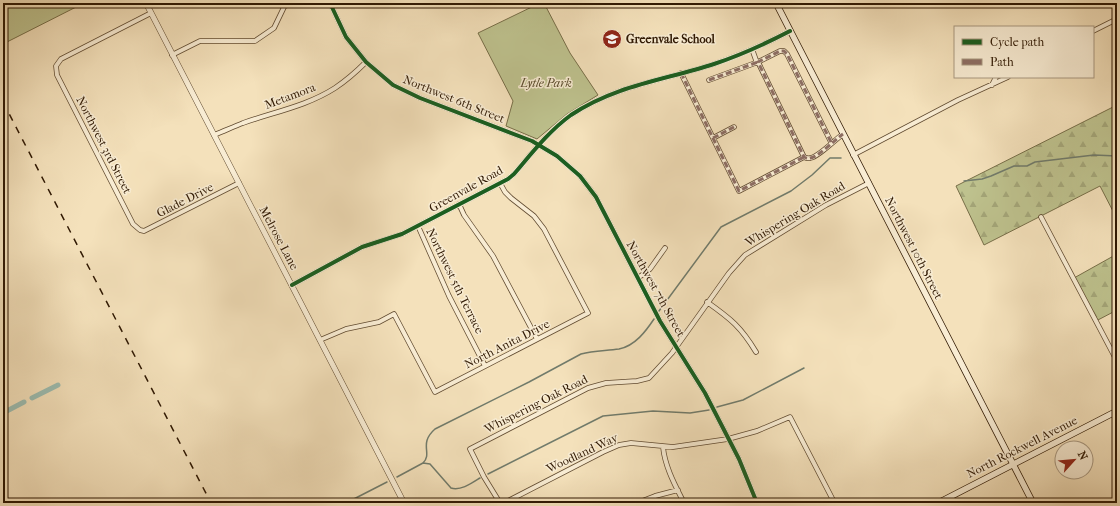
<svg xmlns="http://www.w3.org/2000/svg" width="1120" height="506" font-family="'IM FELL French Canon',serif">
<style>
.forest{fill:url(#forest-firs);stroke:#776e48}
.green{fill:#bec28e;stroke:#776e48}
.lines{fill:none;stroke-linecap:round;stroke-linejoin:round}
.stream{stroke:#717b6b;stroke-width:1.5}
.canal{stroke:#9cbdb1;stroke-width:5}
.minor-casing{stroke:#614b31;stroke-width:5.5}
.tertiary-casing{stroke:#614b31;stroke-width:6}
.secondary-casing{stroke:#301903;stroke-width:7}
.minor{stroke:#f8ecd3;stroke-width:4}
.tertiary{stroke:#f8ecd3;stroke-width:5}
.secondary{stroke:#f8ecd3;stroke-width:5.5}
.rail{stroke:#301903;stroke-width:1.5;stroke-dasharray:7 7;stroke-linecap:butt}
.quiet{stroke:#8d6e63;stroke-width:3;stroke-dasharray:6 3;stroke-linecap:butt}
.cycleway-casing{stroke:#f8ecd3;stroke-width:6}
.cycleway{stroke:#1b5e20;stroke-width:4}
.labels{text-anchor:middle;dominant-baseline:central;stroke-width:3;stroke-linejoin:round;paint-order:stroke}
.poi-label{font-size:12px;font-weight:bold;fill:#301903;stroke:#f8ecd3;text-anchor:start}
.park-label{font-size:12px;font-style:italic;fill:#5b4c2d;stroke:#f8ecd3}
.street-label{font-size:12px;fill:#301903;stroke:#f8ecd3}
</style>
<defs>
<pattern id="forest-firs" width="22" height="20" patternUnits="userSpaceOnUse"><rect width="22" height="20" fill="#bec28e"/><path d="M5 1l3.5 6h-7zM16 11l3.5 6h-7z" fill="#a4a679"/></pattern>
</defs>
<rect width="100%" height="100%" fill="#f4e1bb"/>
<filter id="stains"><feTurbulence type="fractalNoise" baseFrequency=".005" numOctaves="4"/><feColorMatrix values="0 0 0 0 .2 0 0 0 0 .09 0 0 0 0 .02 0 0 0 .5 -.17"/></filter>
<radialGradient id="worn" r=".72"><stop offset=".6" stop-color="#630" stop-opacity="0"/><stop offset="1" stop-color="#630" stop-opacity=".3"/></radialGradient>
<path class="forest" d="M1117 105V219L1100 186 984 245 956 186Z
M1117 254V310L1096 321 1074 278Z"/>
<path class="green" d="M3 3H84L3 44Z
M540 3H544L570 53 598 95 567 114 537 139 506 126 513 101 478 33Z"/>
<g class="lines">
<path class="stream" d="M964 181 982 179 991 176 1014 166H1027L1035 162 1094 155 1117 156
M659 311 721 227 791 191 812 175 830 158H841
M717 407 743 400 804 368
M423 463 430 464 451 488C461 491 472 483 480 478
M488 474 603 416 653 411 690 413 709 410
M397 477 423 463C433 453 418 444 435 429L529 382 581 354C594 350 606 351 619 349 635 346 646 331 654 319
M346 503 387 482"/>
<path class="canal" d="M32 398 58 385
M3 413 24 402"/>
<g class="minor-casing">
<path id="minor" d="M330 3 346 37 366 62 393 85 420 98 532 141 557 156 580 176 596 197 660 321 705 393 739 459 757 503
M917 3 919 5
M778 7 786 3
M151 13 61 59 56 66 57 75 133 224 140 230 144 231 239 183
M1093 31 1117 19
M752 49 757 63
M172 55 200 41H255L274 28 286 3
M681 73 739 191 804 157
M709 80 758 62
M992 85 996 77
M214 135C224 131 233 127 243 123 274 112 307 106 335 88 347 80 356 72 366 62
M713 138 734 127
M831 142 787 54 784 51H780L758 62 804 157C806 158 808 159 810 158 817 158 836 139 843 134
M853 155 958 100 1008 77
M459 204 464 215 493 256 537 339
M1041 217 1117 361
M418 226 449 296 485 366
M638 278 650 269 665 248
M292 285 362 247 402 234 508 179 514 174C532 153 549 131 571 115 616 85 665 80 714 64 741 55 765 44 790 31
M707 302C731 319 741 327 756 352
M320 340 346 329 379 322 394 314 435 392 588 313 544 229 534 216 511 198 505 192 500 183
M663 447C665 467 675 485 684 503
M500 503 484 477 470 449 588 388 606 383 637 381 649 378 672 353 729 273 745 255 826 205 869 183
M504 503 603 452 619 445 631 443 673 447 728 439 757 431 790 417 834 502 833 503
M637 503 655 496 678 490"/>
</g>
<g class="tertiary-casing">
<path id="tertiary" d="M146 3 404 503"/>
</g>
<g class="secondary-casing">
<path id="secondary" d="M776 3 1033 503
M938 503 1117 411"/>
</g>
<use href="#minor" class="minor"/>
<use href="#tertiary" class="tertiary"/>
<use href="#secondary" class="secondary"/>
<path class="rail" d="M3 102 211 503"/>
<path class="quiet" d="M681 73 739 191 804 157
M709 80 758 62
M713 138 734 127
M831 142 787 54 784 51H780L758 62 804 157C806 158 808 159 810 158 817 158 836 139 843 134"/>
<g class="cycleway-casing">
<path id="cycleway" d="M330 3 346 37 366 62 393 85 420 98 532 141 557 156 580 176 596 197 660 321 705 393 739 459 757 503
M292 285 362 247 402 234 508 179 514 174C532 153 549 131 571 115 616 85 665 80 714 64 741 55 765 44 790 31"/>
</g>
<use href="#cycleway" class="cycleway"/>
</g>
<defs>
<g id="school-disc" transform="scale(1)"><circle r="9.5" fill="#8f2418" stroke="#f8ecd3"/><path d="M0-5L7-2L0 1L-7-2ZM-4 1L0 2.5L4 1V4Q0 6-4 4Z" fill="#fff"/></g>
</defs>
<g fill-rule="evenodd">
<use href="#school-disc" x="612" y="39"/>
</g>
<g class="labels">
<g class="poi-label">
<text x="626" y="39">Greenvale School</text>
</g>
<g class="park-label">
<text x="546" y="83">Lytle Park</text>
</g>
<g class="street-label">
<text transform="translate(290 96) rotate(-21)">Metamora</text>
<text transform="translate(454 99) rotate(22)">Northwest 6th Street</text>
<text transform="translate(104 145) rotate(63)">Northwest 3rd Street</text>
<text transform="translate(466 189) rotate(-29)">Greenvale Road</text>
<text transform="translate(185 200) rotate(-27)">Glade Drive</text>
<text transform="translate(795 214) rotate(-31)">Whispering Oak Road</text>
<text transform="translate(279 238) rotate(62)">Melrose Lane</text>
<text transform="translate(914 248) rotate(63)">Northwest 10th Street</text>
<text transform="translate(455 281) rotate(64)">Northwest 5th Terrace</text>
<text transform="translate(656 289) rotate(61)">Northwest 7th Street</text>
<text transform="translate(507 344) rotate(-27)">North Anita Drive</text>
<text transform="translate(536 404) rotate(-27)">Whispering Oak Road</text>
<text transform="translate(1022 447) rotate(-27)">North Rockwell Avenue</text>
<text transform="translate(582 453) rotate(-25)">Woodland Way</text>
</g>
</g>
<rect width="1120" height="506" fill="none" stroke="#f4e1bb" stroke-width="16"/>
<rect x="4" y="4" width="1112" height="498" fill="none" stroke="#301903" stroke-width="2"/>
<rect x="8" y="8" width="1104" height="490" fill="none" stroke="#301903"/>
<rect x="954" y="26" width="140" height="52" fill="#f8ecd3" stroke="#a89880"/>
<rect x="962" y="39" width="20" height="6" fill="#1b5e20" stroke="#a89880"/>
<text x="990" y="46" font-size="12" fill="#301903">Cycle path</text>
<rect x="962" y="59" width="20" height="6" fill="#8d6e63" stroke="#a89880"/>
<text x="990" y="66" font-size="12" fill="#301903">Path</text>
<g transform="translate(1074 460) rotate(63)"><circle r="19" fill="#f8ecd3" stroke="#a89880"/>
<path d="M0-3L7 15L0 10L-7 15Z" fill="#8f2418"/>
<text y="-6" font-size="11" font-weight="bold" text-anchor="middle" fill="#301903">N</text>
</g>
<rect width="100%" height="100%" filter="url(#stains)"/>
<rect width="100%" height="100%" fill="url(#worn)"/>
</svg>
